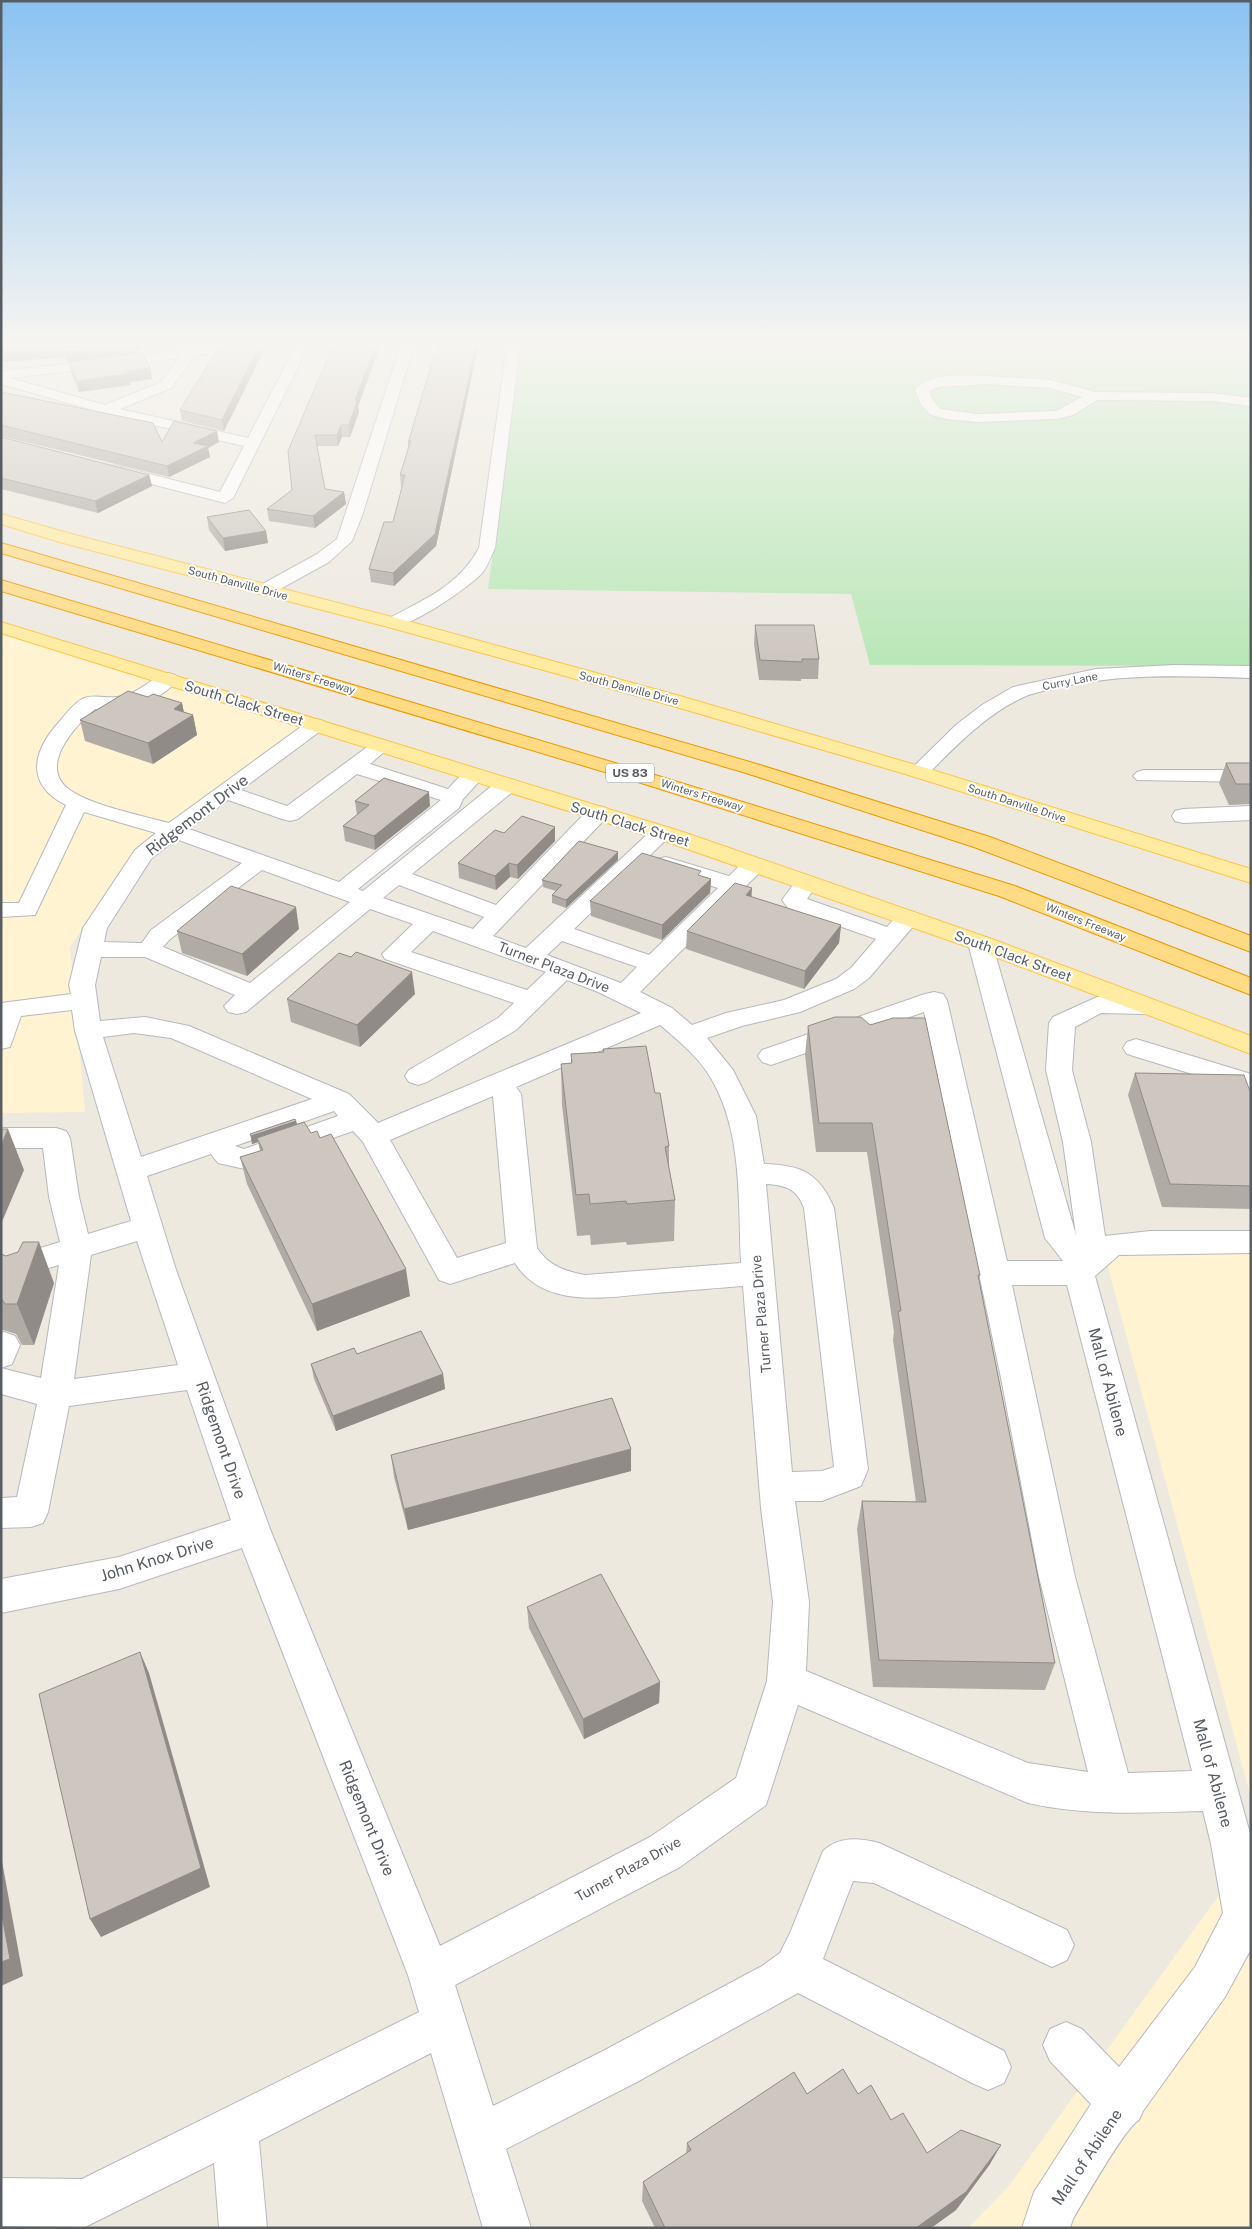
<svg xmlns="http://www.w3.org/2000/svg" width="1252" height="2229" font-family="'Public Sans',sans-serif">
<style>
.commercial{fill:#fff3d1}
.green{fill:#bae7b8}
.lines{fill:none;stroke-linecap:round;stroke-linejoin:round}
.minor-casing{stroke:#b5b8bd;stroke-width:2}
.major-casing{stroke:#fec347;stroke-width:2}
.highway-casing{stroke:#eb9800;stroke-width:2}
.minor{fill:#fff;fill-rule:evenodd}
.major{fill:#ffeca1;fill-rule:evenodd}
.highway{fill:#ffdb83;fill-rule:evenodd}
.wall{fill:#b0aba5}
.shaded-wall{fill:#908b86}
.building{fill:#cdc7c0;stroke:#908b86}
.labels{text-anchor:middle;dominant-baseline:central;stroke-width:4;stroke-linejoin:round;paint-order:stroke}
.far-street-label{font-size:11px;fill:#585d62;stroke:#fff}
.shield{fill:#fff;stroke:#8a8e91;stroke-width:1}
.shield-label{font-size:12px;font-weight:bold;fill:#585d62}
.street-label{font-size:14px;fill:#585d62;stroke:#fff}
.near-street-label{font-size:16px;fill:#585d62;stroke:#fff}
</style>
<rect width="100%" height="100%" fill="#ede9df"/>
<path class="commercial" d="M1 631 302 727 138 846 70 947 85 1112 1 1113Z
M1104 1253H1251V1798Z
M1251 1880V2228H968L1008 2187 1219 1895Z"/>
<path class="green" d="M521 345H1251V666L870 665 851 594 488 589Z"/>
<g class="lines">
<g class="minor-casing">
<path id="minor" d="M209 345H244L238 349 194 356 171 388 120 409 248 438 296 345H309L233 498 225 503 109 473 106 470 114 465 220 492 244 446 110 415 1 384 3 371 138 356ZM179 358 161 382 105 405 10 378Z
M401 345H414L363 513 352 541 329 562 271 594H259L256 590 259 586 317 554 337 539Z
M507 345H520L495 548C491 556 488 565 483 572 470 587 406 631 388 627L385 623 388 619C424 599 458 587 479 548Z
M986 376 1051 380 1095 392 1212 393 1251 398V406L1212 401 1097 400 1073 415 1056 419 977 422 946 419 931 415 921 405 915 390C929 372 966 376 986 376ZM986 384 1050 388 1082 397 1056 411 977 414 941 409 935 403 929 391 939 387Z
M1173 665 1251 666V678C1186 676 1120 673 1057 688 1046 691 1034 692 1024 697 986 714 955 747 926 776L919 778 912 776 908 772 957 724 982 705 1013 687 1096 669Z
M168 673 175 675 178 679C161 703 121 711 95 709 77 724 41 762 65 786 83 804 144 816 169 823L309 721 316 719 323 721 326 725 323 729 241 790 287 806 374 742 381 740 388 742 391 746 370 764 448 789C458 778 466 767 481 771L485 775 463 799 459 808 358 889 363 891 499 780 507 779 515 780 518 785 515 790 412 874 496 905 590 808 598 806 606 808 609 813 606 818 493 936 526 948 654 828 662 826 670 828 673 833 574 929 649 955 718 888 658 869 655 864 658 859 666 857 729 876C740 866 746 856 762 860L765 865 762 870 640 992 672 1008 692 1025 726 1013 784 1000 836 979 851 968 876 939 788 908 782 900 798 878 806 876 814 878 818 883 807 899 887 927C897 916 901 909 916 913L920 918 916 923 869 978 854 989 800 1012 742 1026 707 1038 733 1070 756 1116 764 1164C802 1165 819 1173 834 1208L868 1469 861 1486 822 1501H795L809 1602 806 1671 1028 1763 1088 1772 1039 1577 1001 1378 924 1012 771 1065 762 1062 758 1056 762 1050 925 994 934 992 943 994 947 1000 1007 1261H1063L1045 1238 968 943 971 938 980 936 989 938 992 943 1076 1235 1063 1142 1046 1070 1049 1023 1053 1017 1097 997 1144 998 1153 1000 1157 1006 1153 1012 1144 1014 1101 1013 1075 1027 1072 1070 1091 1142 1105 1236 1150 1231H1251V1253L1119 1255 1095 1276 1251 1837V1949L1225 1997 1143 2111 1139 2120C1126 2126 1083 2202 1073 2219L1070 2228H1022L1034 2192 1091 2104 1050 2061 1043 2045 1050 2029 1066 2022 1082 2029 1119 2067 1195 1967 1223 1913 1211 1844 1203 1811C1144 1813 1086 1816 1028 1803L798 1705 766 1805 680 1867 455 1985 493 2106 603 2051 762 1966 780 1953 790 1933 823 1851C839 1836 859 1838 879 1843L1067 1930 1074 1945 1067 1960 1052 1967 874 1883 853 1881 823 1959 1004 2051 1011 2067 1004 2083 988 2090 972 2083 798 1993 635 2083 506 2149 531 2228H483L431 2053 259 2141 267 2228H219L214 2163 85 2227 1 2226V2178L82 2179 419 2012 408 1975 242 1548 119 1589 1 1613V1579L119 1557 231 1520 187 1390 69 1406 48 1512 43 1523 31 1527 1 1528V1498L17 1497 37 1404 1 1394V1368L41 1378 59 1265 41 1270 34 1290 23 1294 12 1290 8 1282 17 1255 60 1242 49 1197 43 1148H1V1128H56L66 1131 70 1138 79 1197 88 1234 131 1221 75 1031 72 1010 21 1016 10 1047 1 1049V1003L71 994 69 985 83 928 135 850 156 833 84 812 35 915 1 917V903H19L66 805C24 784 33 750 60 721 66 713 74 704 82 699 93 693 111 700 124 696 140 692 152 677 168 673ZM357 774 441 800 339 882 189 829 228 800 282 819 290 821 298 819ZM176 839 242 863 151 930 142 943 104 942 107 928 151 859ZM262 870 350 902 250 983 163 947 169 940ZM399 885 484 917 473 929 383 898ZM370 909 413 924 382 954 385 959 514 1003 498 1018 409 1070 405 1076 409 1082 418 1085 427 1082 516 1030 567 980 598 992 641 1013 378 1123 349 1094 189 1026 145 1017 100 1021 95 985 101 957H145L235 995 224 1006 228 1012 237 1014 246 1012ZM433 931 546 972 527 990 411 952ZM562 941 637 967 621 983 547 955ZM660 1025C679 1041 700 1058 712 1080 743 1134 738 1203 741 1263L585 1275C564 1271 549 1266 537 1248L521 1094 516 1087ZM134 1033 171 1038 312 1099 141 1157 103 1037ZM493 1096 506 1243 457 1258 390 1140ZM334 1111 338 1116 244 1149 235 1146ZM353 1131 363 1142 439 1280 450 1284 515 1263C544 1310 608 1297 655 1293 684 1291 714 1288 743 1286L761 1508 773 1602 767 1681 736 1778 650 1837 440 1946 270 1529 176 1270 147 1176 211 1154 218 1163 245 1169ZM766 1184C786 1185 797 1189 804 1208L834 1467 822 1471 792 1472ZM137 1241 178 1365 74 1379 91 1255ZM1012 1285H1067L1192 1771 1128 1773 1075 1577Z
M1144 770H1251V782L1137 780 1133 776 1137 772Z
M1251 806V820L1183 823 1175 821 1172 816 1175 811 1183 809Z
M1136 1039 1251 1074V1092L1127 1054 1123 1048 1127 1042Z
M4 1332 15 1336 20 1345 12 1364 1 1368V1333Z"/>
</g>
<g class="major-casing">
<path id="major" d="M1 514 75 535 400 619 680 696 926 768 1251 869V883L912 776 666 704 388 627 63 543 1 524Z
M1 622 683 832 989 938 1251 1036V1054L971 948 667 842 1 633Z"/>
</g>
<g class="highway-casing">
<path id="highway" d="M1 543 760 765 990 837 1251 936V952L974 847 746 773 1 553Z
M1 580 652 774 1015 886 1251 978V995L999 896 638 782 1 591Z"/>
</g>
<use href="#minor" class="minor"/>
<use href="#major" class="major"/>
<use href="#highway" class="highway"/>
</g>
<path class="wall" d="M1 346H158L137 349 138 354 152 379 130 382 131 385 79 392 71 373 69 362 82 360 67 362 64 357 1 362Z
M220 346H266L224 431 182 421 180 410Z
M333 346H380L358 406 359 412 350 437H342L338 446H317L325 489 344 492 346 504 315 528 269 521 267 509 292 490Z
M439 346H478L436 546 394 586 371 582 369 569 393 522 402 487H401L400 475 408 448V443Z
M1 392 162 442H219L208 448 210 457 169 477 1 436Z
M1 437 149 475 152 486 98 513 1 489Z
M207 517 266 531 268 543 225 551 209 530Z
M755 625 819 659 818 679H801V681L759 680 754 644Z
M148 697 182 703 184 712 193 715 197 735 153 764 85 741 80 720Z
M1226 763H1251V804L1229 805 1219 783Z
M355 801 430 806 375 850 345 841 343 826 357 815Z
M555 827V841L518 879 510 877 496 890 459 878 458 863 504 833Z
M618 860 566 908 552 903V895L556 891 543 887 542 880Z
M701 876 711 879 710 893 662 940 591 916 590 901Z
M751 897 841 925 839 943 804 989 686 949 687 931Z
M299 929 247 976 182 953 177 931Z
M351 957 415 994 360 1047 291 1022 287 999Z
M808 1026 980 1275 979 1279 1055 1663 1045 1690 873 1687 857 1529 862 1501 916 1502 893 1340 894 1332 867 1152H816L805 1055Z
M571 1054 655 1093 669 1146V1168L675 1200 674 1241 627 1245 626 1242 591 1245 590 1235 577 1236 562 1105 561 1064 571 1063Z
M1135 1073 1251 1094V1209L1162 1207 1128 1095Z
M296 1121 297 1124 311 1133 320 1138 410 1296 317 1331 247 1184 240 1157 260 1151 258 1142 252 1144 250 1134Z
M1 1254 54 1283 34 1345H22L16 1334 3 1330 1 1332Z
M357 1354 443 1374 445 1389 336 1431 314 1379 311 1364Z
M631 1449V1471L408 1530 394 1477 391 1455Z
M527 1607 660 1682 659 1703 584 1739 529 1628Z
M807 2094H858L891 2120 927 2153 990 2164 956 2210 931 2228H655L642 2201 643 2182 686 2154 687 2143Z"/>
<path class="shaded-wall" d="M62 346 64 357 1 362V351Z
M120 346H158L137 349 138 354 67 362 64 352Z
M259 346H266L224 431 222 420Z
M375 346H380L358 406 359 412 350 437 349 425 355 401Z
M476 346H478L436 546 394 586 393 573Z
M150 368 152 379 130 382 131 385 79 392 77 381 127 371Z
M341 425 342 437 338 446 337 435Z
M217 431 219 442 208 448 210 457 169 477 167 466 193 443Z
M149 475 152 486 98 513 95 501Z
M344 492 346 504 315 528 313 516Z
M266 531 268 543 225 551 223 538Z
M182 703 185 720 193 715 197 735 153 764 148 743 174 709Z
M429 792 430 806 375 850 374 836Z
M555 827V841L518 879 517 865Z
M618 852V860L566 908V900Z
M509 863 510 877 496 890 495 876Z
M711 879 710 893 662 940V925Z
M752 888 751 906 746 895Z
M296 907 299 929 247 976 242 954Z
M841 925 839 943 804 989 805 971Z
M412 972 415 994 360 1047 357 1025Z
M296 1121 298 1128 257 1138 258 1142 252 1144 251 1136Z
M8 1129 24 1170 1 1224V1146Z
M39 1242 54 1283 34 1345 17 1304Z
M406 1269 410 1296 317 1331 312 1304Z
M443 1374 445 1389 336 1431 333 1416Z
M631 1449V1471L408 1530 404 1509Z
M140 1652 149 1673 210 1887 101 1937 90 1919Z
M660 1682 659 1703 584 1739 583 1719Z
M1 1856 23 1976 1 1986Z
M1001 2145 990 2164 956 2210 931 2228H916Z"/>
<path class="building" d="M1 346H120L64 352 62 346 1 351Z
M220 346H259L222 420 180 410Z
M333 346H375L355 401H357L349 425H341L337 435H315L325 489 344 492 313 516 267 509 292 490 288 451Z
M437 346H476L435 534 393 573 369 569 384 522H393L405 475H400L411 440 408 443Z
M142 353 150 368 127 371 129 374 77 381 69 362Z
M1 392 153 423 162 442 174 421 217 431 193 443 208 446 167 466 1 425Z
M1 437 149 475 95 501 1 478Z
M249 510 266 531 223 538 207 517Z
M755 625H814L819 659H802V662L760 660Z
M128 691 148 697 153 694 182 703 174 709 193 715 148 743 80 720Z
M1226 763H1251V784H1236Z
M384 778 429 792 374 836 343 826 369 805 355 801Z
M522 816 555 827 517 865 509 863 495 876 458 863 495 830 504 833Z
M579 841 618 852 566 900 552 895 562 885 542 880Z
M642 853 701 871 698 875 711 879 662 925 590 901Z
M735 883 752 888 746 895 841 925 805 971 687 931Z
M231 886 296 907 242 954 177 931Z
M356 952 412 972 357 1025 287 999 339 953 351 957Z
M835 1017H861L870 1025 893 1018H925L980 1275H978L1055 1663 879 1660 862 1501 926 1502 898 1311H901L872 1123H819L808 1026Z
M646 1046 655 1093H660L669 1146 665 1147 675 1200 627 1204 626 1201 590 1204 589 1194 576 1195 561 1064 572 1063 571 1054 604 1052 603 1049Z
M1135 1073 1244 1075 1251 1094V1186L1170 1184Z
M295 1119 296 1121 251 1136 250 1134Z
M304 1122 311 1133 317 1131 320 1138 331 1134 406 1269 312 1304 240 1157 263 1150 257 1138Z
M1 1129H8L1 1146Z
M23 1242H39L17 1304H5L1 1298V1254L6 1256 18 1252Z
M421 1331 443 1374 333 1416 311 1364 354 1348 357 1354Z
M612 1398 631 1449 404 1509 391 1455Z
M601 1574 660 1682 583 1719 527 1607Z
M140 1652 201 1868 90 1919 39 1694Z
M1 1910 10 1959 1 1962Z
M843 2069 858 2094 871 2085 891 2120 903 2113 927 2153 961 2130 1001 2145 966 2192 916 2228H665L643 2182 691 2150 687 2143 794 2072 807 2094Z"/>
<linearGradient id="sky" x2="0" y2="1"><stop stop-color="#89c2f1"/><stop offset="0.52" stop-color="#f7f5f1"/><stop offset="1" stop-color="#f7f5f1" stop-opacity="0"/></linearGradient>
<rect width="1252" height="658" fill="url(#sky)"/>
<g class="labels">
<g class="far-street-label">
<text transform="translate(238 583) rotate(15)">South Danville Drive</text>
<text transform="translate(314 678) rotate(17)">Winters Freeway</text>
<text transform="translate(1070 681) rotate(-11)">Curry Lane</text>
<text transform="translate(629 688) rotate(15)">South Danville Drive</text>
<text transform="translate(702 795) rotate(17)">Winters Freeway</text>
<text transform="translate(1017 803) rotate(18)">South Danville Drive</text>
<text transform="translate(1086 922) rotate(22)">Winters Freeway</text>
</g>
<rect class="shield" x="606" y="763.5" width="48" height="19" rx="4"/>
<g class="shield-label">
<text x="630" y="773">US 83</text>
</g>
<g class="street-label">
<text transform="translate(244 703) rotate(17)">South Clack Street</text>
<text transform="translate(630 824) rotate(17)">South Clack Street</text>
<text transform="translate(1013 956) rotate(20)">South Clack Street</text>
<text transform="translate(554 967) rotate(21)">Turner Plaza Drive</text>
<text transform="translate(761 1314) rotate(-95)">Turner Plaza Drive</text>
<text transform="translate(628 1869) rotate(-29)">Turner Plaza Drive</text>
</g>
<g class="near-street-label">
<text transform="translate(197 815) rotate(-37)">Ridgemont Drive</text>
<text transform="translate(1108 1382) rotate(75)">Mall of Abilene</text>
<text transform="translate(221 1440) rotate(71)">Ridgemont Drive</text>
<text transform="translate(157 1559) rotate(-17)">John Knox Drive</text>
<text transform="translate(1213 1773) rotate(75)">Mall of Abilene</text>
<text transform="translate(367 1818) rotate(68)">Ridgemont Drive</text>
<text transform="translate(1087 2157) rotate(-56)">Mall of Abilene</text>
</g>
</g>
<rect width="1252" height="2229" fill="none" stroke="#585d62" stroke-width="5"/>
</svg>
